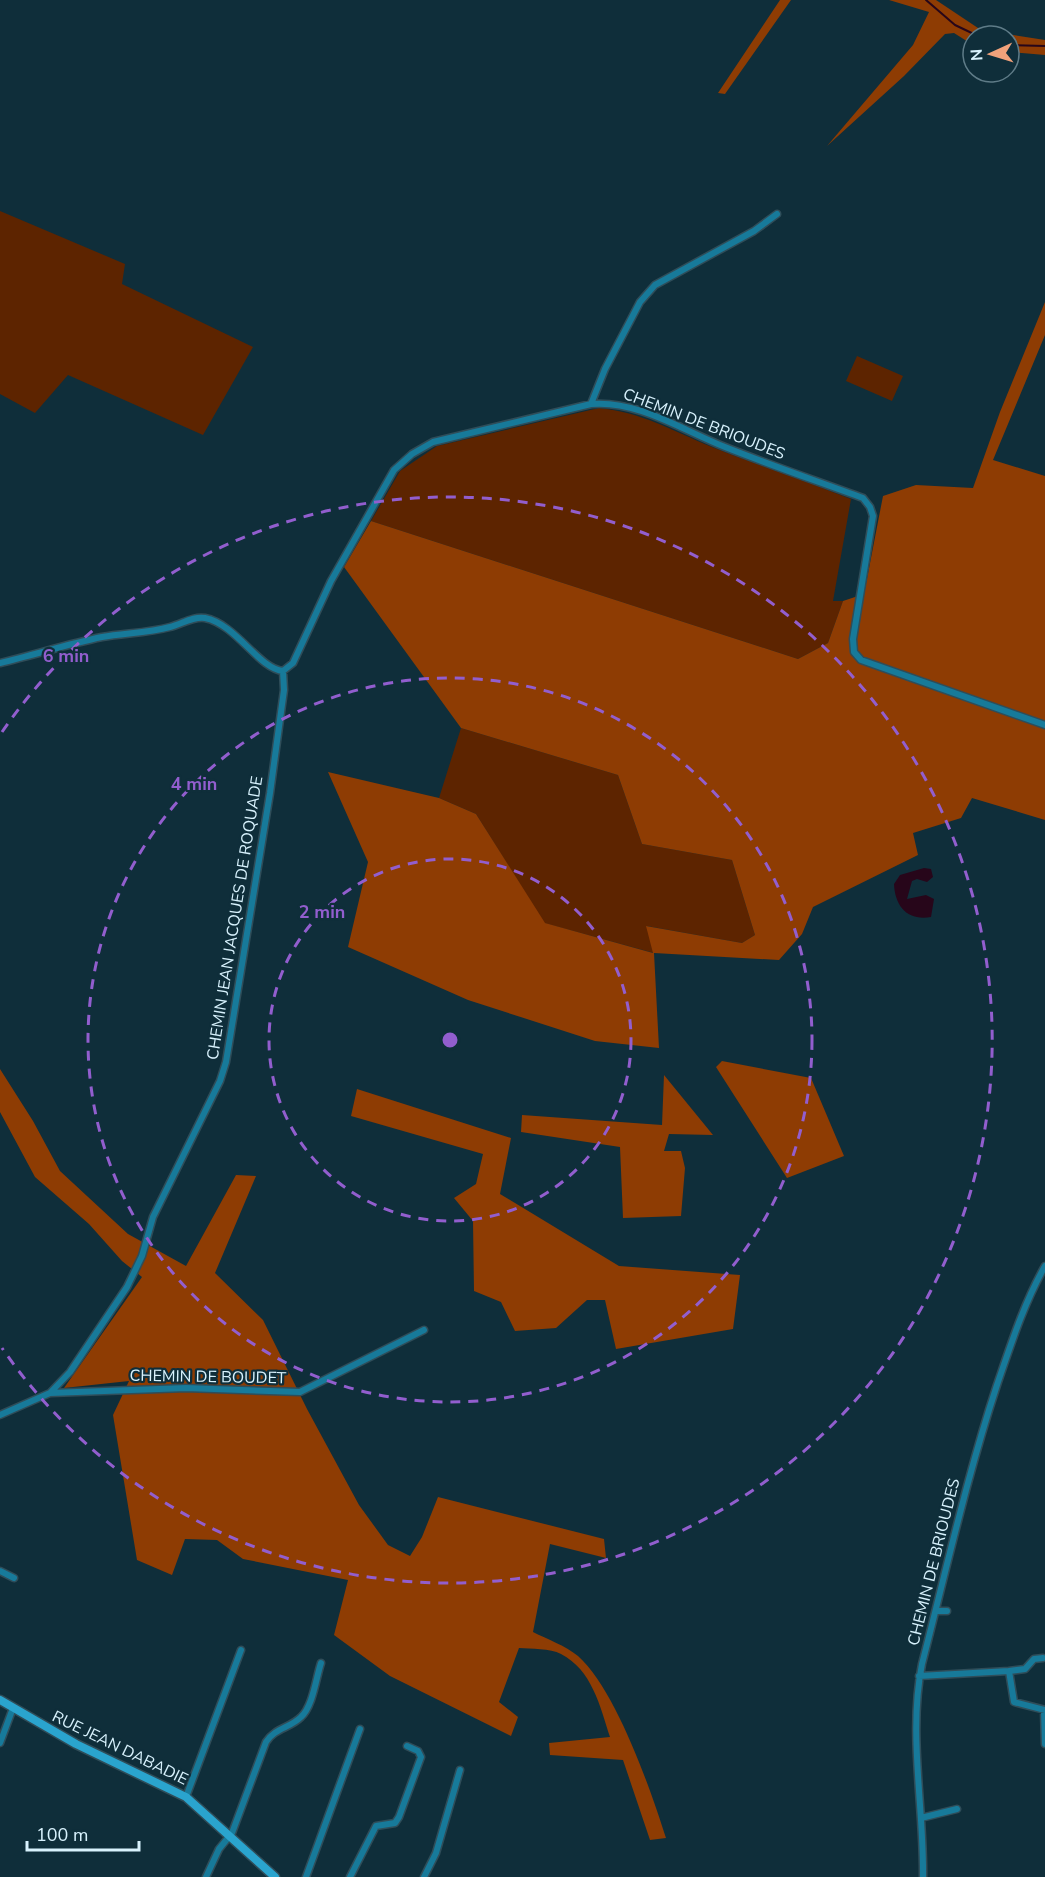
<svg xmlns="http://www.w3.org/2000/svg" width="1045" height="1877" font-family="'Nunito Sans',sans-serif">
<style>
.green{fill:#5d2400}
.forest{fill:#8e3c03}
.water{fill:#27061a}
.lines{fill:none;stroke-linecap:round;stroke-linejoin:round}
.stream{stroke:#27061a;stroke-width:2}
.street-casing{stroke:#2f4d59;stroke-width:9}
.secondary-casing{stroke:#2f4d59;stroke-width:11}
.street{stroke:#177a9a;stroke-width:6}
.secondary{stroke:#2aa4ce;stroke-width:8}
.ring{fill:none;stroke:#925ece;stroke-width:3;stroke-dasharray:10 8}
.labels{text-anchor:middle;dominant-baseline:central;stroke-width:4.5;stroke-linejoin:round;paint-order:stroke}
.street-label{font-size:16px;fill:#d8f2fd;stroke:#0f2e3a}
.centre{fill:#925ece;stroke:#0f2e3a;stroke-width:3}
.ring-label{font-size:18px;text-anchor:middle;font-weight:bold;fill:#925ece;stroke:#0f2e3a;stroke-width:4.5;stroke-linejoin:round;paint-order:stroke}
</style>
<rect width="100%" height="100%" fill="#0f2e3a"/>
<path class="green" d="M0 211 125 264 122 284 253 347 203 435 68 375 35 413 0 394Z
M857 356 903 376 892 401 846 381Z
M599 408C641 412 673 431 712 447 758 465 805 481 851 499L833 601H843L828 643 798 659 371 521 400 471 437 446Z
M461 728 618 775 642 844 732 860 755 935 742 943 647 926 654 953 544 923 476 814 439 798Z"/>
<path class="forest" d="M780 0H791L725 94 718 93Z
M889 0H936L981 30 1045 40V55L1009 52V36H973V45L954 33 945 34 904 76 827 146 913 45 929 12Z
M1045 302V335L993 460 1045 476V820L972 798 961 818 913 833 918 855 813 907 802 934 779 960 654 953 659 1048 595 1041 468 1000 348 947 368 862 328 772 439 798 476 814 545 923 653 953 646 926 742 943 755 935 732 860 642 844 618 775 461 728 344 567 371 521 798 659 828 643 843 601 864 594 883 496 916 485 973 488 1000 412Z
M722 1061 811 1078 844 1156 787 1178 716 1067Z
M0 1069 33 1121 60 1171 128 1234 186 1266 236 1175 256 1176 215 1273 263 1320 307 1409 359 1505 388 1545 410 1556 422 1537 438 1497 604 1539 606 1558 550 1544 533 1632C547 1639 566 1646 578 1656 616 1690 650 1788 666 1838L650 1840 623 1760 550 1755 549 1743 610 1737C600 1706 592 1670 561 1654 550 1648 531 1649 519 1648L499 1702 518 1717 511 1736 390 1676 334 1635 348 1580 243 1559 217 1540 185 1539 172 1575 137 1560 113 1415 129 1381 64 1388 142 1277 122 1261 89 1224 35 1177 0 1112Z
M664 1075 713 1135 669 1134 664 1151H681L685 1168 681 1216 623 1218 620 1147 521 1132 522 1115 662 1125Z
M357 1089 511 1138 500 1194 619 1266 740 1275 733 1329 616 1349 605 1300H587L556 1328 515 1331 501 1302 474 1291 473 1221 454 1198 476 1184 483 1154 351 1116Z"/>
<path class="water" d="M924 868 931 869 933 877 927 882 917 879 912 881 907 899 926 895 934 899 931 917C908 921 895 907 894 884L900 875Z"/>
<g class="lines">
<path class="stream" d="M926 0 955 25 978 36
M1009 45 1045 46"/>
<g class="street-casing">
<path id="street" d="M591 404 605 369 640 302 655 285 754 231 777 214
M0 663C34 655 68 644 102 637 125 633 148 633 170 627 182 624 193 616 205 618 236 624 259 669 283 671L293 663 331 581 394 470 412 454 433 442 591 404C638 400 682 430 725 447 770 465 817 481 863 498L870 507 873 516 853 639 854 652 861 660 1045 725
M50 1393 186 1388 300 1392 424 1330
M0 1415 50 1393 70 1372 127 1287 142 1256 153 1217 220 1081 226 1062 270 793 284 690 283 671
M0 1571 14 1578
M936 1611H947
M1009 1671 1025 1669 1034 1659 1043 1658
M919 1676 1009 1671 1014 1702 1045 1710
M1044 1710 1045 1744
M0 1743 13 1708
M186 1797 241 1650
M921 1818 957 1809
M206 1877 219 1849 232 1833 266 1742C275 1728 290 1728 301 1717 313 1706 316 1678 321 1663
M306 1877 360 1729
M350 1877 376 1826 395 1823 399 1817 421 1757 418 1751 407 1746
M424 1877 436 1853 460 1770
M923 1877C924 1806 908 1734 922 1664 946 1571 967 1476 997 1385 1011 1344 1024 1303 1045 1266"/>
</g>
<g class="secondary-casing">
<path id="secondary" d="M0 1700 76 1744 186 1797 275 1877"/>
</g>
<use href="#street" class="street"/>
<use href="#secondary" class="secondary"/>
</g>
<g class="ring">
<circle cx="450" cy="1040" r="181"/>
<circle cx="450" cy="1040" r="362"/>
<path d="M2 732A543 543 0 1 1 2 1348"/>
</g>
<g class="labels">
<g class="street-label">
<text transform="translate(704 424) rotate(21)">CHEMIN DE BRIOUDES</text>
<text transform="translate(235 918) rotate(-81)">CHEMIN JEAN JACQUES DE ROQUADE</text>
<text transform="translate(208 1377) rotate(1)">CHEMIN DE BOUDET</text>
<text transform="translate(934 1562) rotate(-76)">CHEMIN DE BRIOUDES</text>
<text transform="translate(120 1748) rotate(26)">RUE JEAN DABADIE</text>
</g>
</g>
<circle cx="450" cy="1040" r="9" class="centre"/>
<g class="ring-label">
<text x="66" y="662">6 min</text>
<text x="194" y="790">4 min</text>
<text x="322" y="918">2 min</text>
</g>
<g transform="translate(991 54) rotate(266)"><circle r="28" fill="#0f2e3a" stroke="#5f7c88" stroke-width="1.5"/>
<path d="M0-4.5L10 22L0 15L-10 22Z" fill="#f1a27b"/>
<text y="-9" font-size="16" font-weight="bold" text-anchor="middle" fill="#d8f2fd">N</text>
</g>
<path d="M27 1841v9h112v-9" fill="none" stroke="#d8f2fd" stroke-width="3"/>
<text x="36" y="1841" font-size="18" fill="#d8f2fd" stroke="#0f2e3a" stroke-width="4.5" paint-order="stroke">100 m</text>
</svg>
